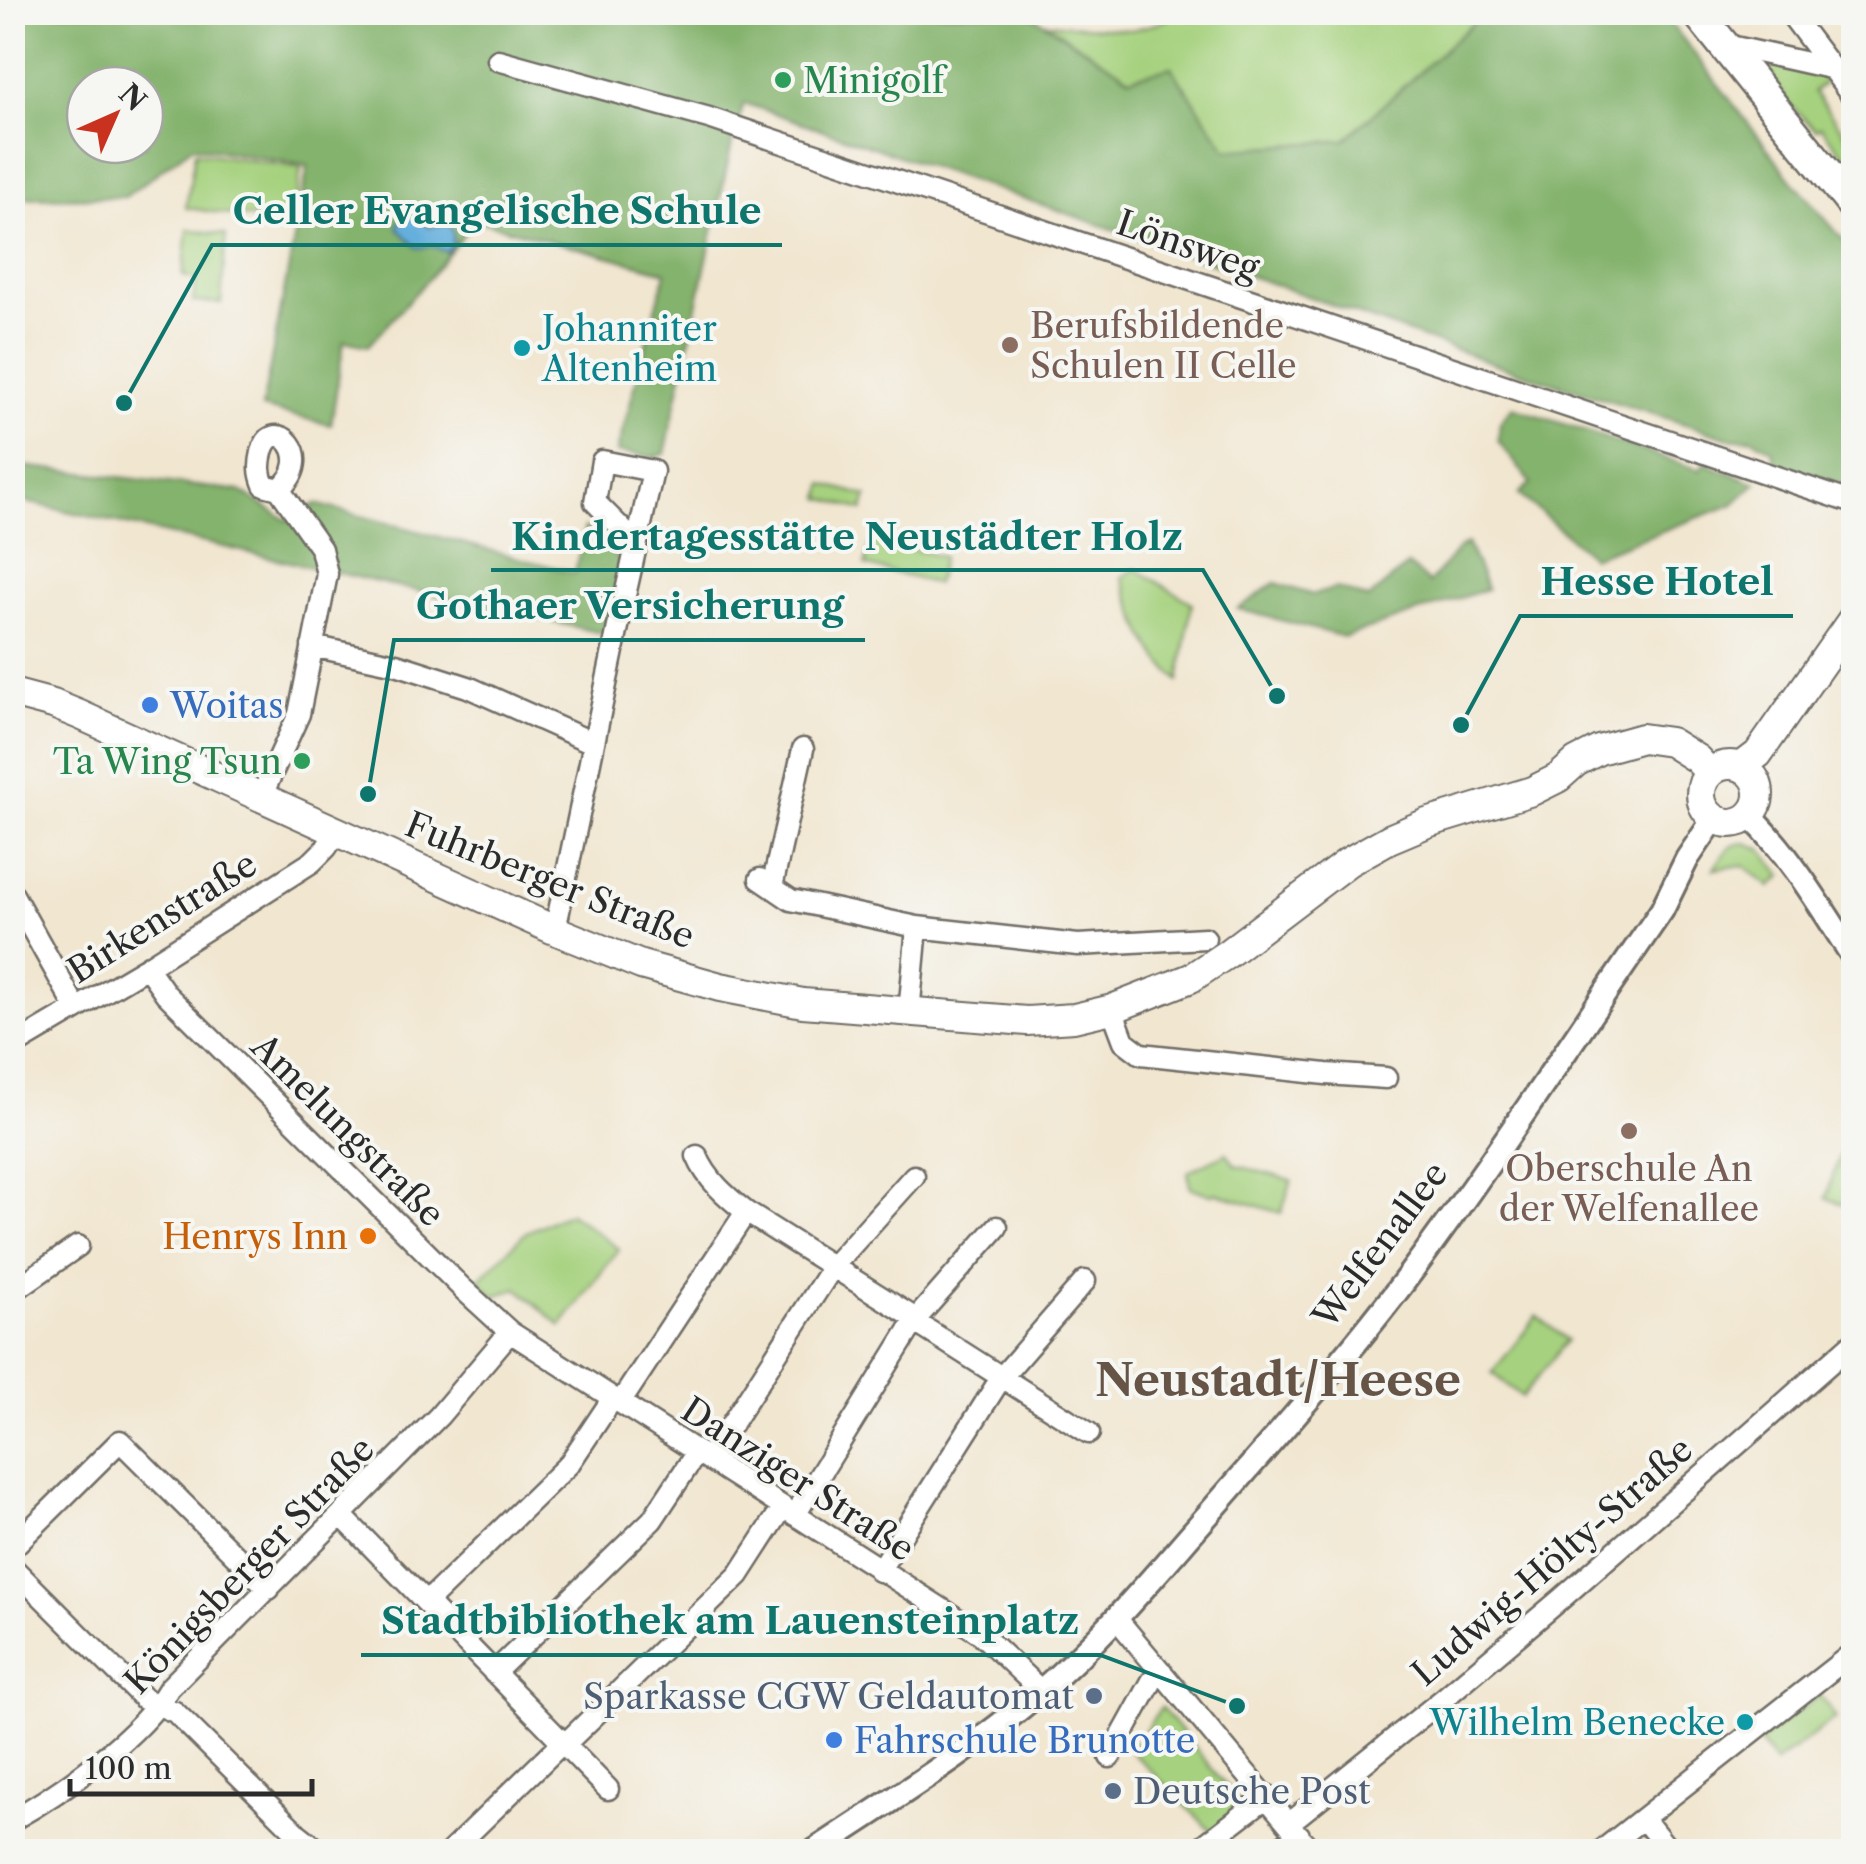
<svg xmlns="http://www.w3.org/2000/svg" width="1866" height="1864" font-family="'Libre Caslon Text',serif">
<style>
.green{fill:#a6d17e;stroke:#687e54;stroke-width:2.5}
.forest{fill:#84b36d;stroke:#586f4c;stroke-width:2.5;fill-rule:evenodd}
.water{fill:#65afdd;stroke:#486d84;stroke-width:2.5}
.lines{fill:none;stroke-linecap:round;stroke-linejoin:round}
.minor-casing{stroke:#706c65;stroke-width:25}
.tertiary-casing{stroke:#706c65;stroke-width:28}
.secondary-casing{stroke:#706c65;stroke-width:32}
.primary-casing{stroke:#706c65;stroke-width:35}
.minor{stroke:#fff;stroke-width:20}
.tertiary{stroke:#fff;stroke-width:22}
.secondary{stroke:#fff;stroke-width:28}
.primary{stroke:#fff;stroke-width:30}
.leisure-dot{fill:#2e9e5b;stroke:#f6f6f2;stroke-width:4}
.education-dot{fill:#8d6e63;stroke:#f6f6f2;stroke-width:4}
.culture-dot{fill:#0f9aa8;stroke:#f6f6f2;stroke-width:4}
.shop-dot{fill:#3f7fe0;stroke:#f6f6f2;stroke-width:4}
.food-dot{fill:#e8710a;stroke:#f6f6f2;stroke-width:4}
.service-dot{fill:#5c6f8a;stroke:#f6f6f2;stroke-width:4}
.labels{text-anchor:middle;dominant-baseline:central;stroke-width:8;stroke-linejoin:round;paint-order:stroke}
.leisure-label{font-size:35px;fill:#27864d;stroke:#f6f6f2;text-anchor:start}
.street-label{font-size:35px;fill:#2b2b2b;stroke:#f6f6f2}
.education-label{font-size:35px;fill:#785e54;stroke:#f6f6f2;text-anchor:start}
.culture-label{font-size:35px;fill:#0d838f;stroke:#f6f6f2;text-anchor:start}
.shop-label{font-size:35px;fill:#366cbe;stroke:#f6f6f2;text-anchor:start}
.food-label{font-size:35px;fill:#c56008;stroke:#f6f6f2;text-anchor:end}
.service-label{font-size:35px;fill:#4e5e75;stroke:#f6f6f2;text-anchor:end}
.district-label{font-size:45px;font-weight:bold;fill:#665546;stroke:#f6f6f2}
.leader{fill:none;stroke:#0f766e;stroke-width:4}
.callout-dot{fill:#0f766e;stroke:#f6f6f2;stroke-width:4}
.callout-label{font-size:38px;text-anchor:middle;font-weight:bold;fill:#0f766e;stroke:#f6f6f2;stroke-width:8;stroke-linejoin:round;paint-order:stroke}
</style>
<rect width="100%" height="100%" fill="#f6f6f2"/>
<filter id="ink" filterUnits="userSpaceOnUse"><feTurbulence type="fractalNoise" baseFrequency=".01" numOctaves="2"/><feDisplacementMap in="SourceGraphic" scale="20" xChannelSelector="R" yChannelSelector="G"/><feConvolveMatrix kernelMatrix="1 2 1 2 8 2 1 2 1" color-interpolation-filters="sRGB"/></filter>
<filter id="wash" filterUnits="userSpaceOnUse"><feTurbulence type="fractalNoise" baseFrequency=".0048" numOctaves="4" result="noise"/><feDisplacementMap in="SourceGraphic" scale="40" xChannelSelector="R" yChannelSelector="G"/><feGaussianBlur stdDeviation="2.25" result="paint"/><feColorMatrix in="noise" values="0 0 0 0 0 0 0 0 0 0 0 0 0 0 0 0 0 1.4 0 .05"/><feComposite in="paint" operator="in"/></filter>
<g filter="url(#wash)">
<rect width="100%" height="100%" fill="#f1e6d0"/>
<path class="green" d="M1182 12H1481L1482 15 1345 140 1227 150 1172 68 1130 79 1046 23 1131 30 1159 23Z
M1757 58 1819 73 1826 82 1814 92 1853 144V167L1821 127 1816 130 1790 105Z
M195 152 301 168 293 224 186 208Z
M188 229 226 235 221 303 193 302 196 279 183 276Z
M824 484 867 496 863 510 821 498Z
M872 539 943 557 936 584 865 565Z
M1136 569 1192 603 1179 681C1144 648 1138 621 1122 577Z
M1746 843 1762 849 1782 876 1770 887 1744 865 1714 869C1723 855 1728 843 1746 843Z
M1841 1151 1853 1155V1208L1826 1198Z
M1227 1153 1235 1165 1292 1180 1281 1213 1215 1193 1210 1195 1190 1187 1188 1172Z
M570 1213 619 1249 561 1326 517 1288 495 1296 479 1280 526 1232Z
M1537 1316 1567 1340 1522 1397 1492 1373Z
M1820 1695 1836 1718 1775 1763 1759 1741Z
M1161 1707 1241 1804 1213 1833 1131 1751Z"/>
<path class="forest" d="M12 13H1028L1130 78 1171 67 1227 150 1345 140 1482 15 1481 13H1663L1795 184 1853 251V488L1775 463 1772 450 1752 438 1733 439 1509 369 1279 286 744 103 732 143 665 454 653 457 617 452 666 272 475 220 429 278 368 346 344 341 331 425 262 408 308 166 193 146 125 197 13 198ZM85 85H145V145H85Z
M1513 407 1700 470 1704 463 1756 483 1732 505 1592 557 1519 494 1531 483 1498 441 1500 422Z
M13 465 240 491 287 520 316 504 575 573 585 528 623 563 606 634 13 499Z
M1467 543 1487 589 1344 637 1238 609 1275 583 1313 595 1337 588 1368 599 1408 565 1429 583 1459 548Z"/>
<path class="water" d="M414 214 429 227 443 224 450 226C455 235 454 244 447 252L432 246 417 248 398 228 399 222Z"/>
</g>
<g filter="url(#ink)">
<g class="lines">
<g class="minor-casing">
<path id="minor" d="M1789 12 1854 98
M1721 44 1830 68
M498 60 709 118 1854 503
M312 646 396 664 468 687 593 743
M261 797 299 714 327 574 321 549 279 489C319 458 273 411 262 452 259 465 259 473 264 485L279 489
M760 879 791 900 917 927 909 1013
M772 887 803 749
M12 893 76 1008
M917 927 1078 945 1205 938
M552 929 558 916 619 622 653 471 602 461 595 502 636 543
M147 967 166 994 463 1289 510 1332 981 1634 1041 1691
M1112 1009 1124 1041 1141 1054 1326 1074 1386 1078
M12 1047 147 967 312 862 326 848 337 832
M697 1156C707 1180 726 1196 746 1212L916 1319
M12 1292 78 1246
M915 1322 1089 1433
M620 1403 746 1212
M709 1459 833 1266 914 1176
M795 1515 916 1319 997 1227
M342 1516 608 1789
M12 1548 120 1441 269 1589
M12 1567 144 1699 175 1712 298 1834 321 1852
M879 1571 1001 1378 1085 1281
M427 1602 569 1464 613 1398
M1116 1618 1312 1852
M494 1673 652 1520 697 1452
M563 1746 739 1575 783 1507
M1110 1757 1152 1681 1162 1672
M1643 1818 1670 1852
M12 1820C61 1793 142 1735 169 1688L439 1416 510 1332
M1289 1823 1442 1700 1561 1599 1854 1342
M1203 1846 1268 1796
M281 1852 298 1834
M450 1852 561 1744
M1273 1852 1299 1835
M1600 1852 1854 1652"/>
</g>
<g class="tertiary-casing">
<path id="tertiary" d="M1750 816C1792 857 1822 909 1854 958
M813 1852C891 1800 971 1752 1042 1690 1105 1636 1158 1571 1213 1509 1281 1431 1350 1354 1412 1271 1499 1154 1579 1030 1662 910L1687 859 1714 819"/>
</g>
<g class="secondary-casing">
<path id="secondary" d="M12 693 53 704 80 715 552 929 641 965 720 987 803 1003 1027 1021 1074 1018 1112 1009 1191 978 1227 954 1348 862 1389 839 1427 823 1532 791 1558 778 1576 762 1599 750 1642 738 1670 742 1697 759 1710 773
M1701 794a29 29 0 1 1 58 0a29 29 0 1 1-58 0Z
M1741 767 1758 754 1854 617"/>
</g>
<g class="primary-casing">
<path id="primary" d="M1697 12 1854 207"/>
</g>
<use href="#minor" class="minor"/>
<use href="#tertiary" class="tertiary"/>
<use href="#secondary" class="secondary"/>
<use href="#primary" class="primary"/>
</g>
</g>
<g class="leisure-dot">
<circle cx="783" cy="80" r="10"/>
<circle cx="302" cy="761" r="10"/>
</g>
<g class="education-dot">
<circle cx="1010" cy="345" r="10"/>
<circle cx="1629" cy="1131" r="10"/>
</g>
<g class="culture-dot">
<circle cx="522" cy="348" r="10"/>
<circle cx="1745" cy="1722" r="10"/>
</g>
<g class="shop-dot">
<circle cx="150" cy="705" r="10"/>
<circle cx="834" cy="1740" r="10"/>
</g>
<circle class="food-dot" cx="368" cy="1236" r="10"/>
<g class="service-dot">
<circle cx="1094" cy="1696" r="10"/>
<circle cx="1113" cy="1791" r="10"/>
</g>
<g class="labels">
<g class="leisure-label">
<text x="803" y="80">Minigolf</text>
<text x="282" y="761" text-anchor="end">Ta Wing Tsun</text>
</g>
<g class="street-label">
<text transform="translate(1188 245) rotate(19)">Lönsweg</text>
<text transform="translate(550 880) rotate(22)">Fuhrberger Straße</text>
<text transform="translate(162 917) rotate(-32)">Birkenstraße</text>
<text transform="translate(348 1130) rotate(45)">Amelungstraße</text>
<text transform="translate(1380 1245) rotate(-53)">Welfenallee</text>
<text transform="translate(798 1479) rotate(33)">Danziger Straße</text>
<text transform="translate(1552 1561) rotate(-41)">Ludwig-Hölty-Straße</text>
<text transform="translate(249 1565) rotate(-46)">Königsberger Straße</text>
</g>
<g class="education-label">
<text x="1030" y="325">Berufsbildende<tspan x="1030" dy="40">Schulen II Celle</tspan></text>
<text x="1629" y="1168" text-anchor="middle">Oberschule An<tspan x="1629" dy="40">der Welfenallee</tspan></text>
</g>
<g class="culture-label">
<text x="542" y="328">Johanniter<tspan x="542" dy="40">Altenheim</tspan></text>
<text x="1725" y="1722" text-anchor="end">Wilhelm Benecke</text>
</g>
<g class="shop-label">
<text x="170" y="705">Woitas</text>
<text x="854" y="1740">Fahrschule Brunotte</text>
</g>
<g class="food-label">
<text x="348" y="1236">Henrys Inn</text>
</g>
<g class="service-label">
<text x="1074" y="1696">Sparkasse CGW Geldautomat</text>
<text x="1133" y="1791" text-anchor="start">Deutsche Post</text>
</g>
<g class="district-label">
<text x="1278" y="1380">Neustadt/Heese</text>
</g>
</g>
<path class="leader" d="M124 403L212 245H782M1277 696L1203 570H491M1461 725L1520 616H1793M368 794L394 640H865M1237 1706L1100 1655H361"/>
<g class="callout-dot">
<circle cx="124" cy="403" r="10"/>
<circle cx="1277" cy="696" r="10"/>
<circle cx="1461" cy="725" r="10"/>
<circle cx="368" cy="794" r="10"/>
<circle cx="1237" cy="1706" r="10"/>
</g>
<g class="callout-label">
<text x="497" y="224">Celler Evangelische Schule</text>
<text x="847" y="550">Kindertagesstätte Neustädter Holz</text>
<text x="1657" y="595">Hesse Hotel</text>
<text x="630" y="619">Gothaer Versicherung</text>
<text x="730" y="1634">Stadtbibliothek am Lauensteinplatz</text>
</g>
<rect width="1866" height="1864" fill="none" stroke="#f6f6f2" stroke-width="50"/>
<g transform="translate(115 115) rotate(45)"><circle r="48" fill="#f6f6f2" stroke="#a5a5a2" stroke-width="2.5"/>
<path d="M0-8L18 38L0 25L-18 38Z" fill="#c8321e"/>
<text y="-15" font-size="28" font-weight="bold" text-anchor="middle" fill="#2b2b2b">N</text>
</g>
<path d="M70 1779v15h242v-15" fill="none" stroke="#2b2b2b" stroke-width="5"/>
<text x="85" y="1779" font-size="30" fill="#2b2b2b" stroke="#f6f6f2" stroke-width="8" paint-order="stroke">100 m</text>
</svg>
